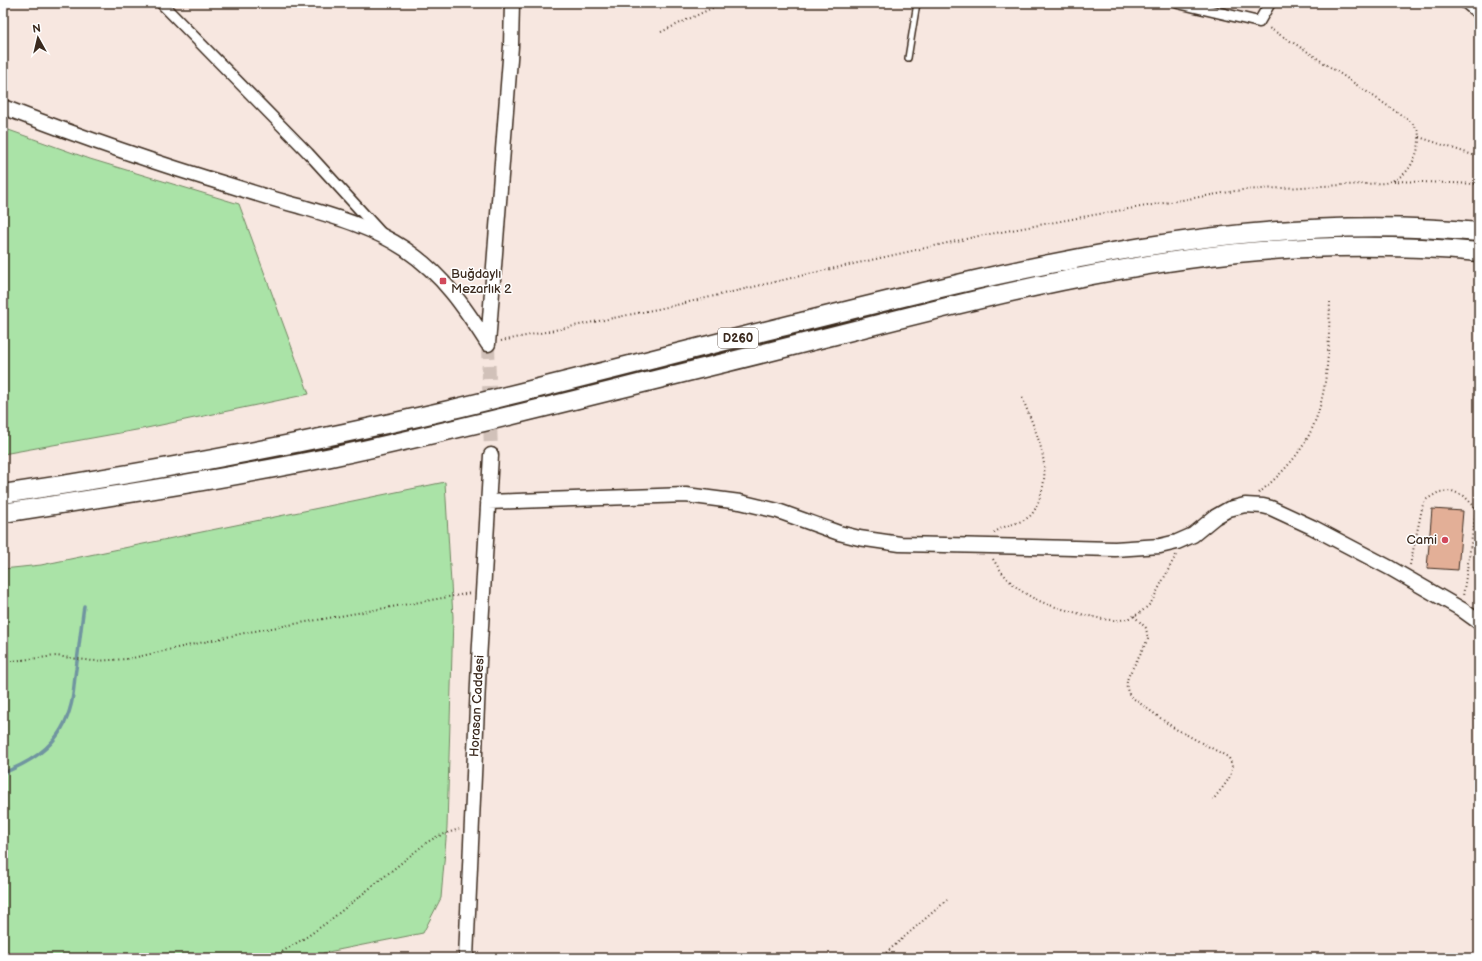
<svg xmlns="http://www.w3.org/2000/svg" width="1482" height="961" font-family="'Balsamiq Sans',sans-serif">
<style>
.green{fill:#aae3a7;stroke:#728662}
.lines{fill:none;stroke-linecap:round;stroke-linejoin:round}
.stream{stroke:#7095a0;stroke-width:3.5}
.building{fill:#e3af97;stroke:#3b2a1e}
.secondary-tunnel{stroke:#d1c1b9;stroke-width:14;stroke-dasharray:14 7;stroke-linecap:butt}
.lane-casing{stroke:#3b2a1e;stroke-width:8}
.street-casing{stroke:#3b2a1e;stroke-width:13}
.secondary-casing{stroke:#3b2a1e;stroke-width:17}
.highway-casing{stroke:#3b2a1e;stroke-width:21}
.path{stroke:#3b2a1e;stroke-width:2;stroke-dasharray:1 3;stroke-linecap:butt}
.lane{stroke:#fff;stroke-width:5}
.street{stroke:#fff;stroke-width:10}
.secondary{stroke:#fff;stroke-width:14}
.highway{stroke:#fff;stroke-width:18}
.poi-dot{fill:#d1495b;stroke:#fff;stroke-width:1.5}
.labels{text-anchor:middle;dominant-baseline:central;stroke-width:3;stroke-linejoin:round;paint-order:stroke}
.shield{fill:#fff;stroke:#766a62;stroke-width:1}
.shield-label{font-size:12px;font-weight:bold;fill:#3b2a1e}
.poi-label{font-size:13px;fill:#3b2a1e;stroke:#fff;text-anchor:start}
.street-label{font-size:13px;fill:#3b2a1e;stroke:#fff}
</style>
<rect width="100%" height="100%" fill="#f7e7e0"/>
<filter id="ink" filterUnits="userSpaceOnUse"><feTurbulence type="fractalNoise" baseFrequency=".025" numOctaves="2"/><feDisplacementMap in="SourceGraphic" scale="8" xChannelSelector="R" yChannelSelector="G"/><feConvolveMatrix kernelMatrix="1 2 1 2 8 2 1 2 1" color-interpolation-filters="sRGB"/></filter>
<g filter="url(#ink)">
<path class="green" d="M3 128 90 159 239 204 309 394 142 429 3 454Z
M445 482 453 617 447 827 441 898 423 933 323 953 320 958H3V569L41 565Z"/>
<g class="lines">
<path class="stream" d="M3 773C36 760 62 742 71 705 74 694 74 681 76 669 79 648 81 627 84 606"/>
</g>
<path class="building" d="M1432 509 1463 511 1458 570 1427 568Z"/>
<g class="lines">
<path class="secondary-tunnel" d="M488 344 491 455"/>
<g class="lane-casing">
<path id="lane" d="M908 58 917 3"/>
</g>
<g class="street-casing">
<path id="street" d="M161 3 308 153 381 233
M1178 3 1259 22 1270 3
M1465 3 1476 12"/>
</g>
<g class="secondary-casing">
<path id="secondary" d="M3 107C78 136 155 163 232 186 254 193 276 200 299 206 336 217 372 227 405 249 443 275 464 306 488 344
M488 344 511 46 512 3
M488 502 686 495 740 502 778 511 839 533 859 538 900 544 1115 549 1160 546 1177 542 1193 535 1215 517 1229 509 1245 505 1263 506 1271 508 1312 527 1390 568 1461 609 1479 622
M466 958 479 661 491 455"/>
</g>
<g class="highway-casing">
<path id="highway" d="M3 494C152 472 301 444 449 410 549 386 649 360 749 335 989 276 1229 208 1479 232
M3 513C113 496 222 479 331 457 464 429 596 394 728 362 896 321 1064 271 1237 253 1318 245 1399 245 1479 252"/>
</g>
<path class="path" d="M661 32 723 3
M1419 137 1479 157
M1394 181 1479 184
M501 341 672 306 813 273 979 236 1099 214 1241 190 1385 183C1392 181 1399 178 1405 173 1414 164 1422 144 1418 131 1416 127 1413 124 1410 121L1305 50 1269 28
M1259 493C1273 481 1287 468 1298 453 1330 409 1328 354 1330 302
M994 533C1004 524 1019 525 1030 516 1035 511 1038 504 1040 497 1053 462 1034 429 1022 397
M993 559C1015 596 1042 604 1081 614 1110 621 1128 627 1151 603L1176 555
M1410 565 1423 504 1427 499 1439 492 1452 491 1464 496 1473 505 1476 511 1463 596
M1134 616 1146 628 1148 639 1128 677C1126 684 1126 689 1130 696L1174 728 1228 757C1240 772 1222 787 1213 800
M3 662 56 656 93 661 128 659 249 632 471 593
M272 958 308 936 329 921 426 843 436 837 459 829
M880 958 947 900"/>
<use href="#lane" class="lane"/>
<use href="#street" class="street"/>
<use href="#secondary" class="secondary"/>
<use href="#highway" class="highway"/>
</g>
</g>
<g class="poi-dot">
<rect x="439" y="277" width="8" height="8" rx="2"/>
<circle cx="1445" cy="540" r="4"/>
</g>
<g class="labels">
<rect class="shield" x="718" y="328" width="40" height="20" rx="3"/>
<g class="shield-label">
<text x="738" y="338">D260</text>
</g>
<g class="poi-label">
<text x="451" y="274">Buğdaylı<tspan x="451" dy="15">Mezarlık 2</tspan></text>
<text x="1437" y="540" text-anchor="end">Cami</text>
</g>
<g class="street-label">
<text transform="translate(477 706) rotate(-87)">Horasan Caddesi</text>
</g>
</g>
<rect width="1482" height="961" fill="none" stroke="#fff" stroke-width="16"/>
<rect x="8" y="8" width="1466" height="945" fill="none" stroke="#3b2a1e" stroke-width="1.5" filter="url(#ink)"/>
<g transform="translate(38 38) rotate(352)" stroke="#ffffff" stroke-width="3" paint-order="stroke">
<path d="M0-3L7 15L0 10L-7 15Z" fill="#3b2a1e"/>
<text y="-6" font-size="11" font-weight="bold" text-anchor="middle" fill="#3b2a1e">N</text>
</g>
</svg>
